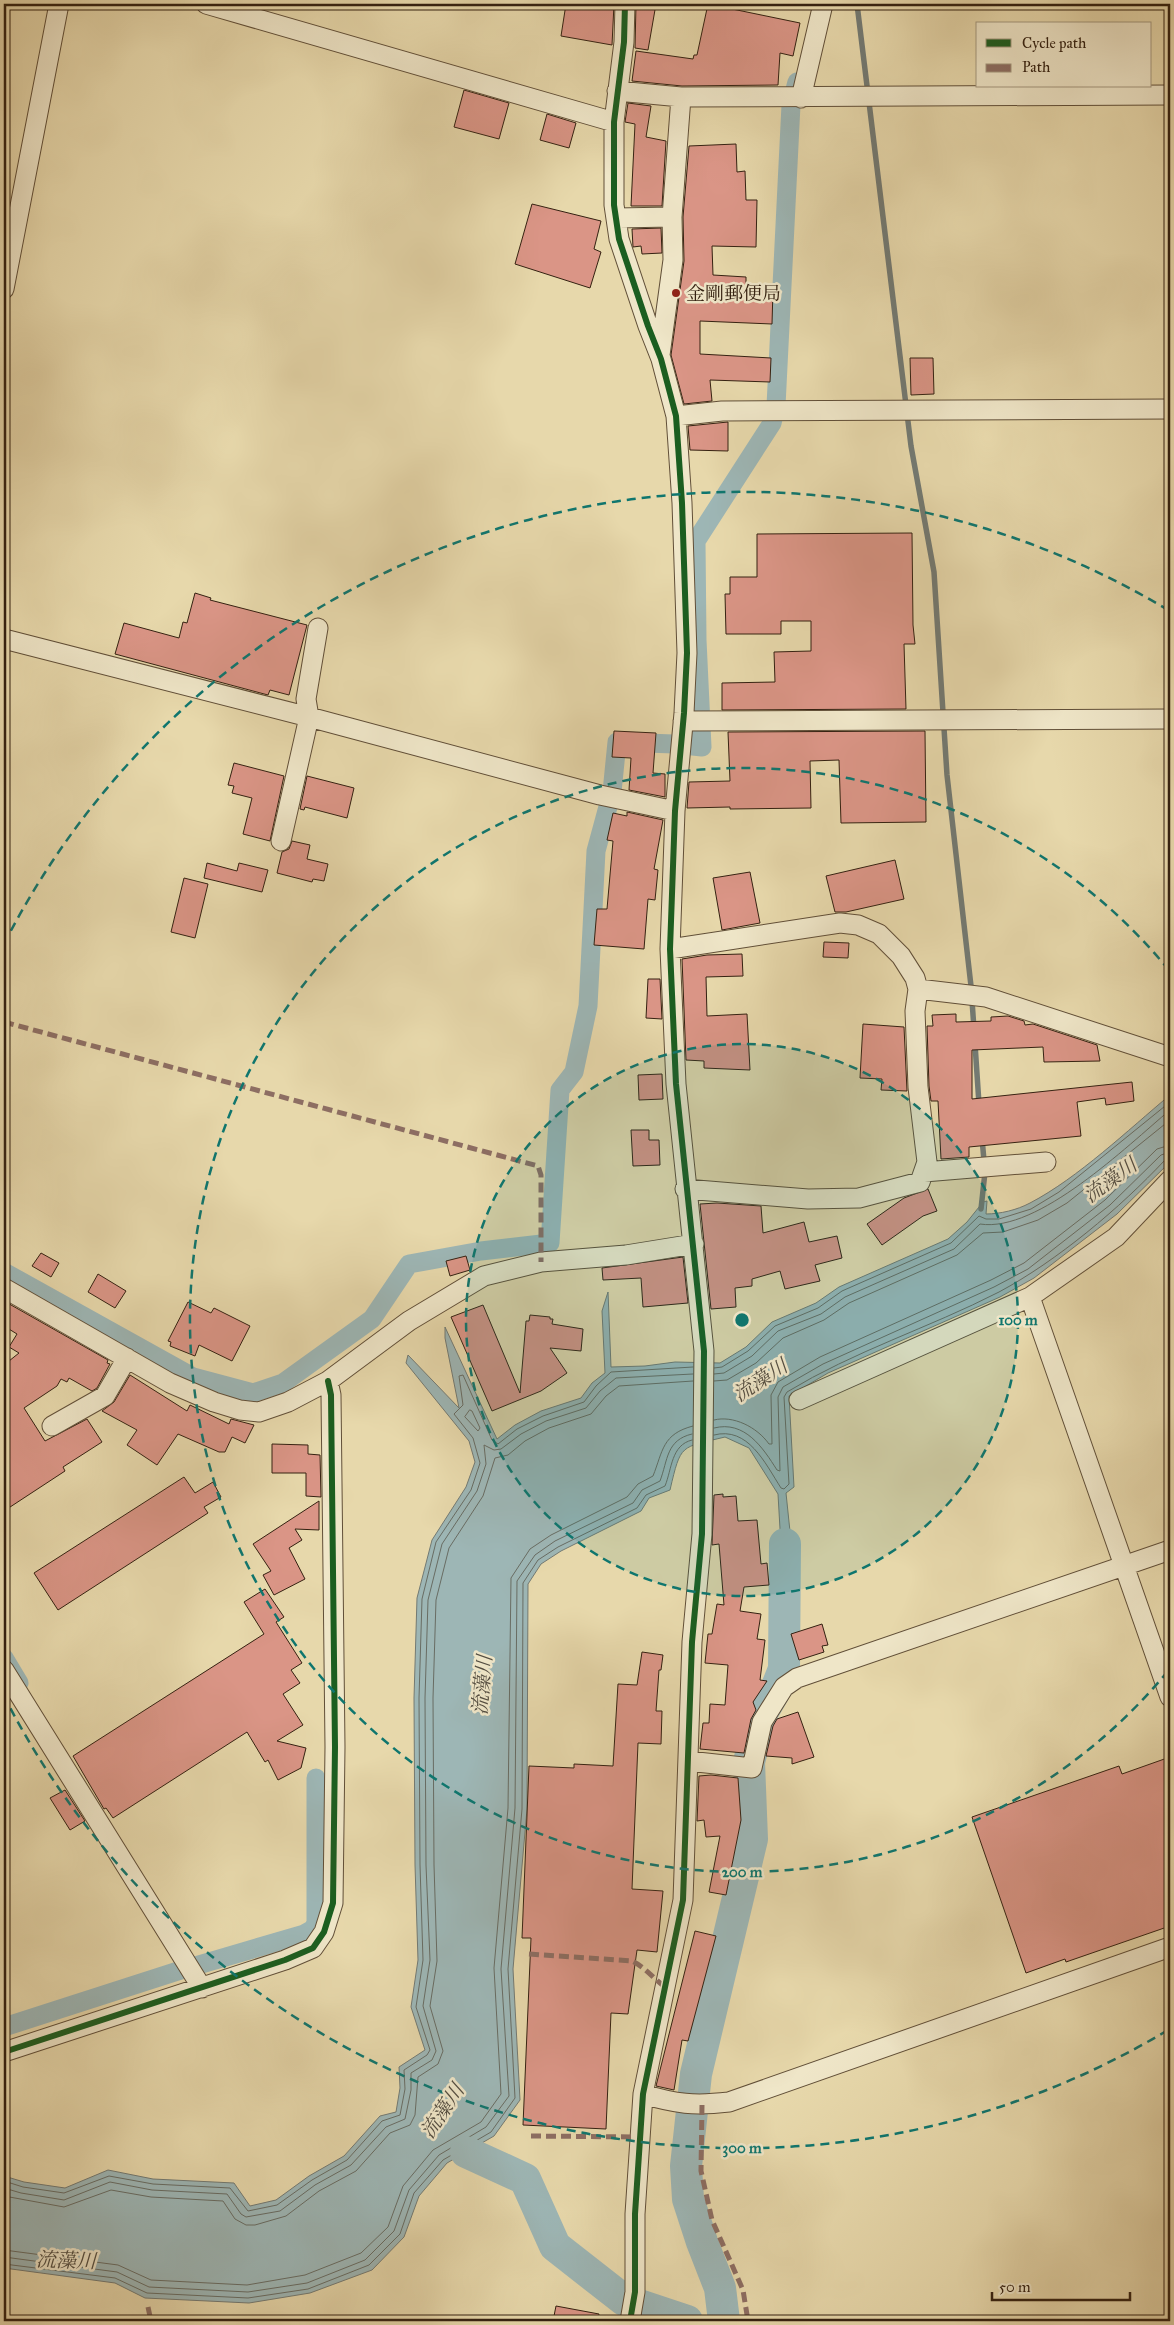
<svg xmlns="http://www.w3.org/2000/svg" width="1174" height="2325" font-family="'IM FELL Great Primer','Noto Serif JP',serif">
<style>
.water{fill:#9db6b5;stroke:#737a73}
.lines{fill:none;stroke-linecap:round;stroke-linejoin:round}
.shore{stroke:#686c63;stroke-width:1}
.stream{stroke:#737a73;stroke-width:5.5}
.canal{stroke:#9db6b5;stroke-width:19}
.river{stroke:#9db6b5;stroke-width:32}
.building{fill:#da9586;stroke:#342111}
.minor-casing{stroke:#614f38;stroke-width:21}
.minor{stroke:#efe6c8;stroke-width:19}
.quiet{stroke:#8d6e63;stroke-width:5;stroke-dasharray:10 5;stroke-linecap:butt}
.cycleway-casing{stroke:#efe6c8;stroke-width:9}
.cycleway{stroke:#1b5e20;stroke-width:6}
.ring{fill:none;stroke:#0f766e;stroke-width:2.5;stroke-dasharray:9 6}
.poi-dot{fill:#8f2418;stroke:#efe6c8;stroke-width:2}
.labels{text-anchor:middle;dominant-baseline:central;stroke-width:5;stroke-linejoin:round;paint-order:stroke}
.poi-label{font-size:19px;fill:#342111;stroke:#efe6c8;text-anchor:start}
.water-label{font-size:20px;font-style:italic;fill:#544e42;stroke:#efe6c8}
.centre{fill:#0f766e;stroke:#efe6c8;stroke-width:2.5}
.ring-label{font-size:15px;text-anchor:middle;font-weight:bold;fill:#0f766e;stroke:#efe6c8;stroke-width:5;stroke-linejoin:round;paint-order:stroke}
</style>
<rect width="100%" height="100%" fill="#e7d8ab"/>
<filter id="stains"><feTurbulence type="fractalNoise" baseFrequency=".004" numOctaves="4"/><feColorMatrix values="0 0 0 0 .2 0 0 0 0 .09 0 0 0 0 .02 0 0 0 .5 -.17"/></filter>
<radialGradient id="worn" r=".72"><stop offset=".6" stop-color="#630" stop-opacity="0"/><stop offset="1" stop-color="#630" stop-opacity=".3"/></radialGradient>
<path class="water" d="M1170 1095V1162L1117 1214 1034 1278 1000 1297 828 1373 789 1396 794 1487 786 1493 791 1541 781 1546 778 1494 749 1448 725 1437C680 1448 681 1443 670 1490L649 1498 641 1511 561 1551 541 1564 528 1584 527 1809 513 1969 520 2100 494 2136 447 2163 419 2196 404 2237 372 2270 310 2293 249 2303 145 2298 115 2283 4 2268V2176L24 2182 65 2188 108 2170 153 2179 234 2183 250 2206 276 2200 309 2176 344 2156 380 2116 396 2112 400 2088 399 2067 425 2050 411 2007 418 1960 415 1865 414 1698 417 1598 432 1540 466 1487 475 1462 469 1441 406 1363 408 1355 459 1408 445 1338V1327L497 1439 515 1425 541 1411 581 1398 592 1383 605 1373 602 1311 608 1292 611 1367 645 1366 675 1362 720 1363 746 1347 772 1322 816 1303 839 1287 948 1239 967 1222 983 1202 987 1201 986 1214C1000 1214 1017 1210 1030 1203 1078 1178 1128 1130 1170 1095Z"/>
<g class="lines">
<path class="shore" d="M714 1368 722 1367 748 1351 775 1326 818 1308 842 1291 951 1243 979 1216 986 1219H999L1031 1209 1059 1192 1170 1102
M714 1374 724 1373 752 1356 778 1331 821 1314 845 1297 954 1249 980 1224C1038 1233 1127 1146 1170 1110
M714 1381 727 1380 756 1363 783 1338 824 1320 849 1303 957 1255 983 1233 1003 1232 1038 1220 1067 1203 1170 1120
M470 1410 472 1411 480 1428 478 1431 465 1417Z
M714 1420C733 1415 757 1427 769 1444H772L771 1395 778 1382 820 1357 991 1280 1024 1263 1105 1200 1157 1149 1170 1145
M714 1428C745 1420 763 1448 777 1470L780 1471 778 1397 783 1387 823 1364 994 1287 1028 1269 1110 1205 1161 1155 1170 1152
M714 1435C748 1426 765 1463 781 1488L784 1489 789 1484 784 1397 787 1392C854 1351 929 1328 999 1292 1057 1261 1120 1208 1165 1160L1170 1159
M4 2181 23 2187 64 2193 109 2176 153 2184 230 2188 248 2211 277 2205 312 2180 347 2160 382 2121 400 2115 405 2089 404 2070 427 2055 430 2050 416 2007 423 1960 420 1865 419 1698 422 1599 436 1542 471 1490 480 1463 473 1438 454 1414 463 1405 459 1376 463 1375 492 1440 498 1444 517 1429 543 1416 584 1402 596 1386 611 1372 693 1367
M4 2188 21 2193 64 2200 110 2182 152 2190 227 2194 241 2214 246 2217 280 2211 315 2185 351 2165 386 2127 405 2119 411 2090V2073L432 2060 436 2051 423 2006 430 1960 426 1865 425 1698 428 1600 442 1544 477 1491 486 1464 484 1445 494 1450 501 1449 521 1434 546 1421 586 1408 600 1391 616 1378 693 1374
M4 2196 64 2207 111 2190 151 2197 223 2201 235 2219 246 2225H255L286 2216 319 2191 356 2171 390 2133 410 2125 415 2115 418 2077 438 2064 443 2051 430 2006 437 1961 434 1865 433 1698 436 1600 449 1548 483 1496 495 1458 508 1455 525 1441 549 1428 591 1414 606 1396 619 1386 693 1381
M4 2250 118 2265 151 2280 247 2285 305 2275 361 2253 388 2227 403 2186 433 2150 481 2122 501 2094 494 1968 508 1808 511 1578 530 1549 551 1535 627 1497 638 1484 653 1476C663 1451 662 1434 693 1426
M4 2257 117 2272 149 2287 248 2292 307 2283 365 2260 394 2231 409 2190 439 2155 486 2127 509 2096 501 1969 515 1808 517 1581 535 1555 555 1541 633 1503 642 1490 660 1481C668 1460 666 1440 692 1434
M4 2264 115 2278 147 2293 248 2298 308 2289 369 2265 400 2234 414 2193 443 2160 491 2132 515 2098 508 1969 522 1809 523 1583 538 1560 558 1547 637 1508 646 1495 665 1486C672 1469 671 1445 692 1440"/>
<path class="stream" d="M857 4 911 446 934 572 947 775 971 986 974 1029
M975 1044 979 1104
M981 1209 985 1172 982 1138"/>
<path class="canal" d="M4 1272 193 1377 253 1393 283 1383 372 1319 409 1264 481 1251 550 1243 560 1090 574 1072 588 1006 596 851 612 792 617 742 674 744 702 747 697 640 696 541 772 423 776 406 791 105 797 82
M4 1658 19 1683
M195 1966 304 1934 313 1929 316 1923V1778
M4 2027 181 1970"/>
<path class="river" d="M466 2152 525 2179 555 2246 624 2300 687 2321
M724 2321 720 2288 702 2242 688 2199 686 2166 696 2074 752 1839 749 1762 761 1715 776 1689 784 1669 785 1544"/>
</g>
<path class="building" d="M566 4H614L612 45 561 36Z
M636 4H656L648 50 635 48Z
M708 4 800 23 793 56 780 53 778 85 682 86 632 81 636 51 693 59 694 55H697Z
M464 90 509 103 499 139 454 127Z
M628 103 651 106 646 137 666 141 662 206H631L635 124 625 122Z
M547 114 576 123 569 148 540 140Z
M736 144 737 172 745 171 746 200H757L756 247 712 246 713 275 746 277V288L773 289 772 324 700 321V354L771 358 770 382 710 380 712 401 684 404 671 355 684 261 683 217 689 146Z
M532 204 601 221 594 249 601 252 590 288 515 264Z
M661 228 662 253 642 254 641 246 633 247 632 229Z
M910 358H933L934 394 911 395Z
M728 422V451L690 450 688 426Z
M912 533 913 625 915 644H904L906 709 722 710V683L775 682 774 652 811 651V621H781V634H726L725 594H730V577H757V534Z
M195 593 211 598 210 600 307 625 289 695 270 690 268 695 115 654 124 623 179 638 183 622 187 623Z
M614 731 656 733 653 773 665 774V797L629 790 631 758 612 757Z
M925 731 926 822 841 823 839 760 810 761 811 808 730 809V807L687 808 689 782 730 781 728 732Z
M234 763 284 776 270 841 243 834 252 798 232 793 234 786 228 785Z
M307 776 354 788 347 818 305 807 304 810 300 809Z
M627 812 663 820 654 869 658 870 655 900 648 899 644 949 594 945 597 909H607L613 841 607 840 613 813 627 816Z
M292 841 310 845 307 859 328 864 324 881 313 879 312 882 277 873 282 852 289 849Z
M895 860 904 899 846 912H835L826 876Z
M207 863 237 871 239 863 268 870 262 892 204 878Z
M750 872 760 923 722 930 713 878Z
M184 878 208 884 195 938 171 932Z
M824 942 849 943 848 958 823 957Z
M742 954 743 976 706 977 707 1016 747 1014 750 1070 704 1068V1061L686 1060 682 959 707 955Z
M648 979H660L662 1019 646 1018Z
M956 1014V1022L991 1021V1017L1008 1016 1024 1021 1025 1025 1033 1024 1097 1045 1100 1061 1044 1062 1043 1047 972 1050V1099L1132 1082 1134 1101 1106 1105 1105 1098 1077 1102 1081 1136 969 1147V1157L941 1159 938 1101H931L929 1086 927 1026H933L932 1015Z
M863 1024 904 1027 907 1091 881 1090 882 1079 860 1078Z
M662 1074 663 1099 639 1100 638 1075Z
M631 1130H649V1140H659L660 1165 633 1166Z
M928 1189 937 1211 923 1216 882 1245 867 1224 904 1198Z
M717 1203 761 1206 763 1233 804 1222 809 1242 837 1236 842 1258 815 1265 820 1281 785 1289 780 1271 752 1279V1286L735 1288 736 1307 711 1309 700 1204Z
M41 1253 59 1263 51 1277 32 1266Z
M466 1256 470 1270 450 1276 446 1261Z
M683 1257 688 1303 643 1307 641 1278 603 1280 602 1268Z
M98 1274 126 1291 115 1308 88 1292Z
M4 1301 108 1360 107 1363 110 1364 97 1388 92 1391 69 1378 67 1382 61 1379 57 1386 24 1408 45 1441 87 1419 102 1442 63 1467 65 1471 4 1511V1365L19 1353 9 1347 17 1334 4 1326Z
M188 1302 211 1313 214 1308 250 1326 232 1361 199 1345 195 1356 170 1346 171 1342 168 1341Z
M483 1305 520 1393 526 1321H529L530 1315 550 1317V1319H553L552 1324 583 1329 581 1351 550 1348 567 1373 541 1391 492 1411 451 1317Z
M130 1375 187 1411 190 1405 229 1424 231 1419 254 1425 245 1443 232 1437 225 1452H219L178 1434 157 1465 127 1445 137 1430 102 1411 114 1402Z
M272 1444 308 1445V1454L320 1455 321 1497 306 1496V1473H272Z
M184 1477 195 1493 213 1482 221 1497 204 1507 208 1513 58 1610 34 1573Z
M723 1494V1497L736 1496 738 1521 757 1520 761 1564 767 1563 769 1585 744 1587 740 1611 761 1614 757 1639 765 1640 760 1680 767 1681 753 1702 756 1710 751 1719 744 1753 700 1749 703 1723H709L710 1704 725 1705 728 1665 705 1663 708 1634H712L717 1604 724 1605 719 1544 712 1545 714 1495Z
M319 1501V1530L295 1529 302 1540 289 1548 305 1579 274 1595 263 1575 271 1571 253 1544Z
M265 1589 284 1617 276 1622 302 1663 291 1670 300 1683 283 1694 303 1725 277 1741 306 1748 301 1768 278 1780 268 1760 265 1762 247 1732 113 1818 106 1808 104 1809 73 1756 264 1634 244 1602Z
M822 1624 828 1645 822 1646 824 1652 799 1660 791 1634Z
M642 1652 663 1655 661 1670H659L656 1711H662L661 1744 638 1743 632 1889 663 1891 657 1952 637 1950 628 2014 611 2013 606 2129 523 2125 531 1938H522L529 1766 574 1768V1764L613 1766 618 1684 637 1685Z
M798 1712 814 1757 792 1764V1758L766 1756 773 1726 777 1719Z
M1170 1757V1926L1066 1962 1065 1959 1026 1973 972 1817 1119 1766 1122 1774Z
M711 1775 738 1778 741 1820 726 1895 709 1892 720 1836 706 1837 704 1820 697 1821 699 1776Z
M65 1790 85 1821 70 1830 50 1798Z
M695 1931 716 1936 688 2041 682 2040 674 2090 656 2086Z
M556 2306 599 2314 598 2321H553Z"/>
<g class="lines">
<g class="minor-casing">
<path id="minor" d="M206 4 614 122
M625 4 624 42 614 122V205L619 239 648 326 661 359 676 416 682 503 687 653 684 713 675 811 670 949 676 1084 704 1351 702 1534 692 1642 683 1900 643 2094 635 2214V2292L630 2321
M617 91 681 97 1170 95
M801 98 823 4
M616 218 672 217
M4 289 59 4
M660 355 673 260 672 217 681 97
M676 416 722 411 1170 409
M4 639 309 717 600 795 675 811
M683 721 1170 719
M281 841 309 717 306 699 318 628
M670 949 840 923 858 925 879 934 901 956 915 978 918 989 915 1011 918 1087 927 1162 920 1182 859 1198 808 1199 685 1189
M918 989 986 997 1170 1057
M924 1172 1046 1162
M4 1288 170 1383 214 1402 240 1410 259 1412 288 1402 328 1381 409 1321 484 1276 541 1262 626 1255 694 1244
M1030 1297 1170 1697
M799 1400 1030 1297 1116 1237 1170 1180
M52 1426 105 1396 127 1358
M4 1670 202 1988
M688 1761 752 1768 762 1722 784 1687 797 1678 1170 1550
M4 2052 285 1960 313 1948 324 1932 333 1903 335 1747 331 1395 328 1381
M643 2094C676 2104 694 2106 729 2102L1170 1947"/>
</g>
<use href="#minor" class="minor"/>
<path class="quiet" d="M4 1022 538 1166 541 1175V1262
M529 1954 632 1961C645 1967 654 1979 665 1987
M702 2105 701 2171 712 2220 743 2290 748 2321
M531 2136 639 2137
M148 2307 151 2321"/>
<g class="cycleway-casing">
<path id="cycleway" d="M625 4 624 42 614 122V205L619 239 648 326 661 359 676 416 682 503 687 653 684 713 675 811 670 949 676 1084 704 1351 702 1534 692 1642 683 1900 643 2094 635 2214V2292L630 2321
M4 2052 285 1960 313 1948 324 1932 333 1903 335 1747 331 1395 328 1381"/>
</g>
<use href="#cycleway" class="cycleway"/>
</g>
<circle cx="742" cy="1320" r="276" fill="#0f766e" fill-opacity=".12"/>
<g class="ring">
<circle cx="742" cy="1320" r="276"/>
<path d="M1168 1671A552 552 0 1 1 1168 969"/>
<path d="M1168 2030A828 828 0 0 1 4 1696M4 944A828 828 0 0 1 1168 610"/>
</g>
<circle class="poi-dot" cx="676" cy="293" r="5"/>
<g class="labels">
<g class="poi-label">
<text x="686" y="293">金剛郵便局</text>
</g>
<g class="water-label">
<text transform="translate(1110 1180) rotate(-36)">流藻川</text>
<text transform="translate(760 1380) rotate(-33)">流藻川</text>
<text transform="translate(482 1685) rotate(-85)">流藻川</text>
<text transform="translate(442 2111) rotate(-56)">流藻川</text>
<text transform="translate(66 2260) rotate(2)">流藻川</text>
</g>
</g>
<circle cx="742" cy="1320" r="8" class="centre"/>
<g class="ring-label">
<text x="1018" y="1325">100 m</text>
<text x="742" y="1877">200 m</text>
<text x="742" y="2153">300 m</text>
</g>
<rect width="1174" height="2325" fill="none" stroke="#e7d8ab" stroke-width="20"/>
<rect x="5" y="5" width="1164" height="2315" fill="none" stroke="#342111" stroke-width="2.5"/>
<rect x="10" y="10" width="1154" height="2305" fill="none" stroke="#342111"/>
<rect x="976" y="22" width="175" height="65" fill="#efe6c8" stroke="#a4977f"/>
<rect x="986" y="39" width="25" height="8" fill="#1b5e20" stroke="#a4977f"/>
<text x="1022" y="48" font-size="15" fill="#342111">Cycle path</text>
<rect x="986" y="64" width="25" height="8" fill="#8d6e63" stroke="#a4977f"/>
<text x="1022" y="72" font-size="15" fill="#342111">Path</text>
<path d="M992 2292v8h138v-8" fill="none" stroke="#342111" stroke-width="2.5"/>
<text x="999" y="2292" font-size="15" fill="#342111" stroke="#efe6c8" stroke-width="4" paint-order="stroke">50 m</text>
<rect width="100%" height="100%" filter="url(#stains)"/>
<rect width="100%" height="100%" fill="url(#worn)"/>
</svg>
